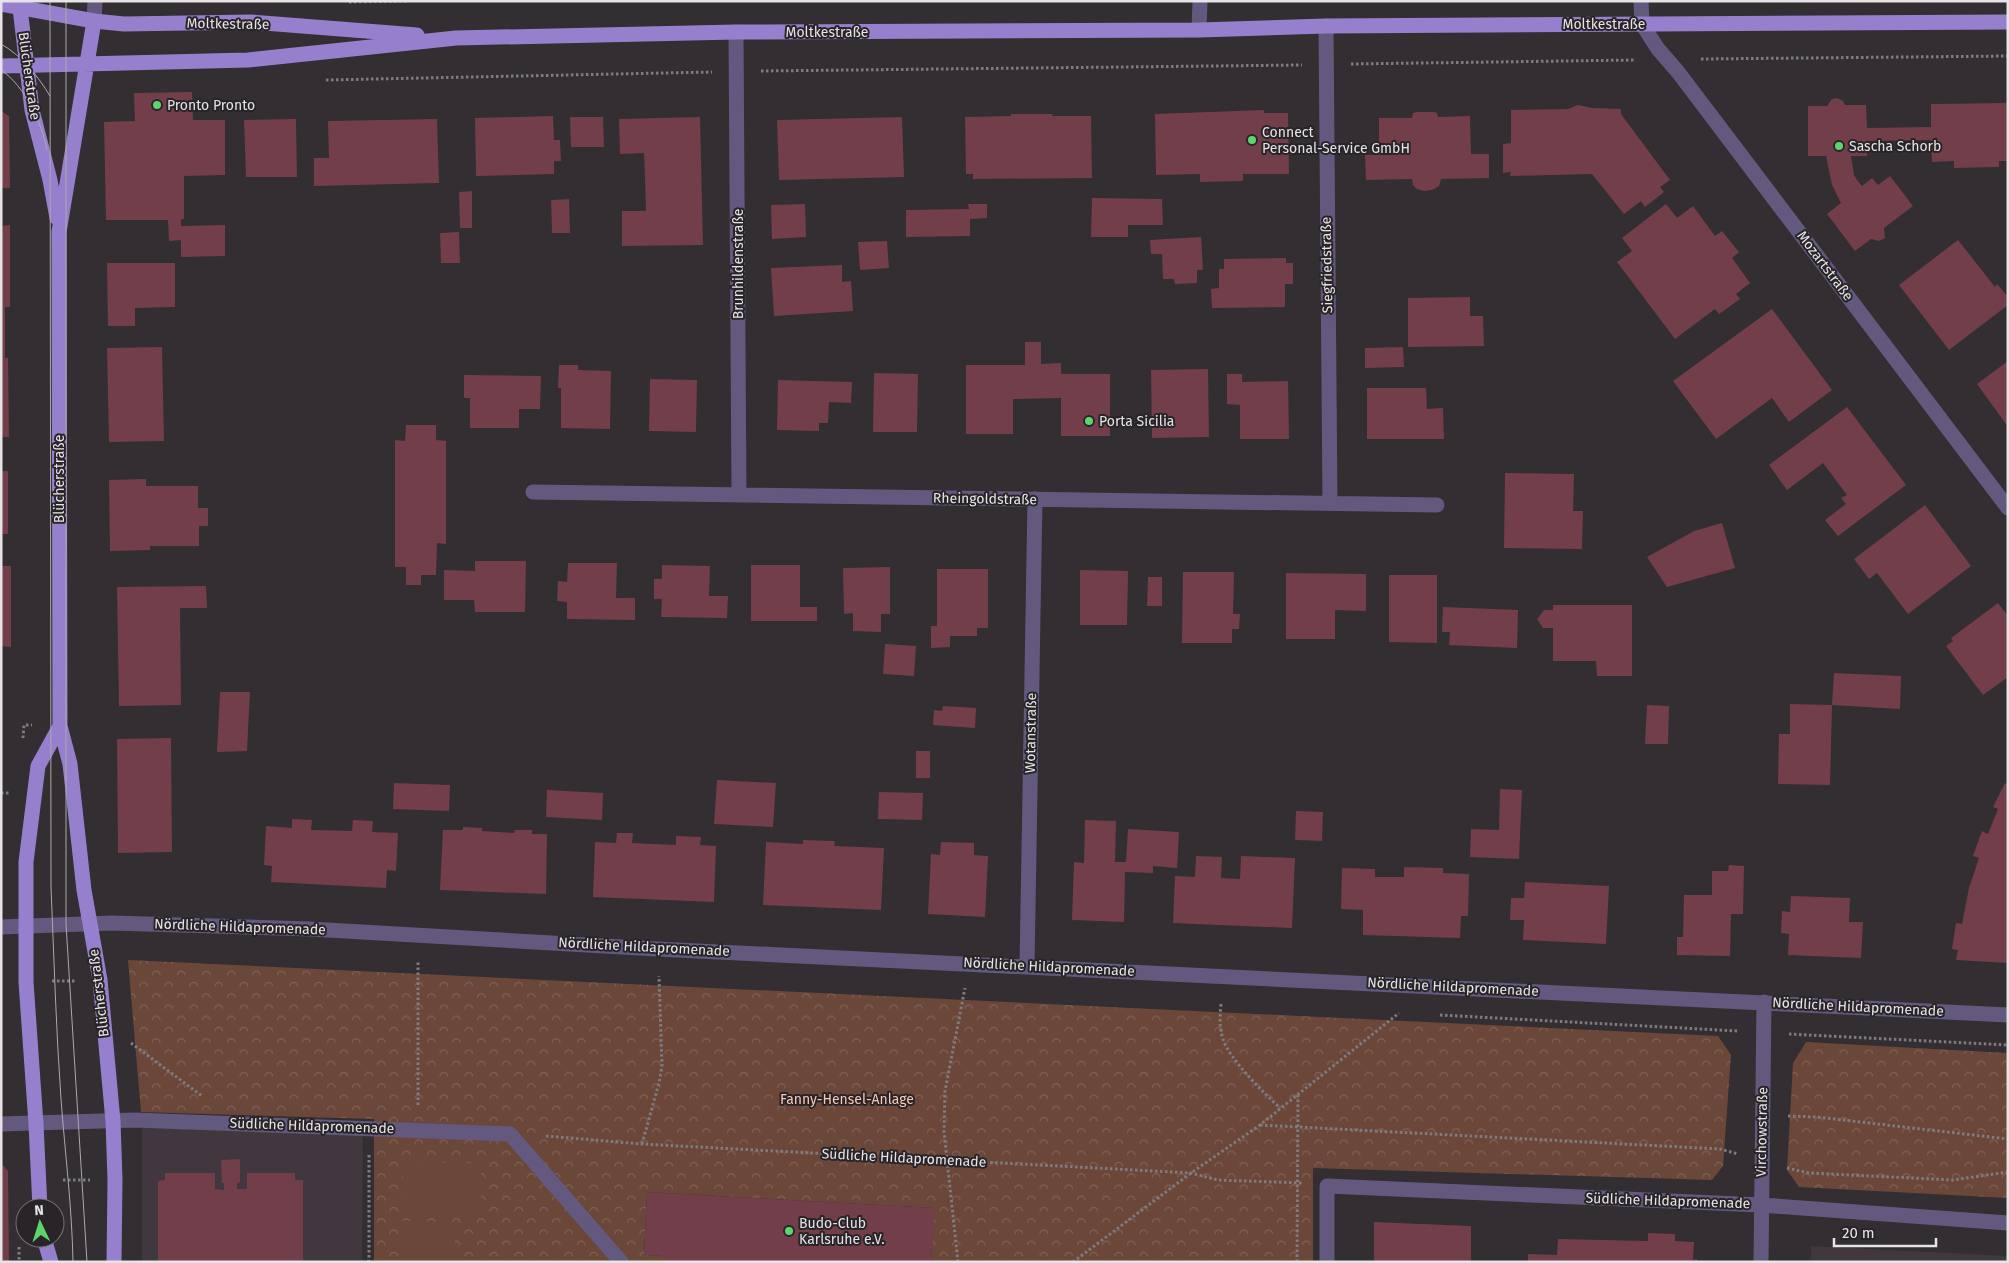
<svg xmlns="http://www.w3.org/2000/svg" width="2009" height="1263" font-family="'Fira Sans',sans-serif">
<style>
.built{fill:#40383e}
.park{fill:url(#park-crowns)}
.pitch{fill:#6b473a}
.building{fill:#723e4a}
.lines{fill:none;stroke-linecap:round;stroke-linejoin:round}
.path{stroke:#7f7c7f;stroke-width:3;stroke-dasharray:2.5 2.5;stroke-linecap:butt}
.minor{stroke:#63597f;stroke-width:15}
.major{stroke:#9680cd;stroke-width:15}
.tram{stroke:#aca9ac;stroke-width:1}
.poi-dot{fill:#5ed56c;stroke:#282428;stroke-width:2}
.labels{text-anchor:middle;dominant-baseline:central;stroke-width:4;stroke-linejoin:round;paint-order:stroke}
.street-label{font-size:14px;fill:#e6e4e6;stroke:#282428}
.poi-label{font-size:14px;fill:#e6e4e6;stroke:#282428;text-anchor:start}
.park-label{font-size:14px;fill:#fac8b5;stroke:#282428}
</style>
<defs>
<pattern id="park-crowns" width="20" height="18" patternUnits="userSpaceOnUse" patternTransform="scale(1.25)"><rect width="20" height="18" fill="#6b473a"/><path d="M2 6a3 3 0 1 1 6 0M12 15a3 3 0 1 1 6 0" fill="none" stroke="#806156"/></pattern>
</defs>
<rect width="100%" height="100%" fill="#322e32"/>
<path class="built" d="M142 1127 363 1136 362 1262H142Z
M1811 1246 2008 1256V1262H1811Z"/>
<path class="park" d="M128 960 1718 1036 1731 1055 1723 1166 1712 1180 1313 1168V1262H931L934 1208 647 1192 644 1255 663 1256V1262H374V1119L141 1112Z
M1806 1042 2008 1053V1198L1799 1187 1787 1170 1793 1063Z"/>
<path class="pitch" d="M403 1162 481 1163V1218L402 1217Z
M402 1221 455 1222V1262H401Z"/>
<path class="building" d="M192 92 193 120H225V175L184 176V219H181V226L225 225V256L181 257V240L169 241 168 220H106L104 122 135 121 134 93Z
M1837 98 1843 101 1845 105H1866L1867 128 1931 127V104L2008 103V161H1999V167L1954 168V161L1932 162 1931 140 1867 141V156H1851L1854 175 1857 180 1862 186 1872 178 1878 185 1890 176 1913 206 1884 228 1885 238 1879 241 1871 239 1855 251 1827 214 1841 203 1832 185 1826 156H1808V106H1827L1832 99Z
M1578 105 1592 108 1621 109V114L1670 180 1660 187 1664 192 1645 207 1641 201 1624 214 1592 174 1510 176 1511 172 1503 173V144L1511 143V110L1568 109Z
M1264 110V113H1288L1289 174H1243V181L1200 182V174L1156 175 1155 114Z
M1 111 9 116 10 188H1Z
M1416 112H1434L1437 113 1438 117 1470 116 1471 154H1489V178L1441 179 1439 186 1432 190 1424 191 1417 189 1413 185 1412 179 1366 180 1365 155H1379V118H1412L1413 113Z
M1011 114H1053L1052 116H1091L1092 178 973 179V174H966L965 117 1011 116Z
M553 116 554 140H560L561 161H554V174L476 176 475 118Z
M570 117H603L604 147H571Z
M700 117 703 245 622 246V211H646L645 178 644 153 620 154 619 119Z
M902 117 904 177 779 180 777 120Z
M296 119 297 177H246L244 120Z
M437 119 439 183 314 186V158H329L328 121Z
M472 191V228H460L459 192Z
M1092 198 1162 199 1163 225H1128V237H1091Z
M569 199 570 233H552L551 200Z
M805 204 806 237 772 239 771 205Z
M968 204H987V218L970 219V236L906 237V210L969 209Z
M1666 204 1677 218 1693 206 1715 236 1722 231 1739 252 1732 258 1750 283 1736 294 1740 299 1719 314 1715 309 1675 339 1617 262 1632 251 1622 238Z
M10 225V307H5V358H8L9 437H1V226Z
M459 232 460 263H441L440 233Z
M1201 237 1203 270H1197V283L1175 284 1174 279H1163L1162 254H1151L1150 240Z
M1958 240 1995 287 1997 284 2008 297V305L1949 350 1899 285Z
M887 241 889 268 860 270 858 242Z
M1286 258V263H1293V284H1285V307L1212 308 1211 289 1219 288V269H1224V259Z
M107 263H175V307L135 308V326H108Z
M842 265V282L851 281 853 311 774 316 771 268Z
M1470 297V316H1483L1484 346 1408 347V298Z
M1772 309 1832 390 1789 422 1772 398 1716 439 1673 381Z
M1025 342H1041V364L1061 363V374H1110V436H1061V398L1013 399V434H966V365H1025Z
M162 347 164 441 109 442 107 348Z
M1403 347 1404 367 1365 368V348Z
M2008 361V427L1977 384Z
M559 365H578V370L611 371 610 429 561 428V388H558Z
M1208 369 1209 437 1152 438 1151 370Z
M874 373 918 374 917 432H873Z
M1227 374H1242V382L1288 381 1289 439H1240V405L1227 404Z
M464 375 541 376 540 409H519V428H470V398H464Z
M650 379 697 380 696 432 649 431Z
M778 380 852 382 851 403 829 402 828 423H819V431L777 430Z
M1367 388H1426L1427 409 1443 408 1444 439H1367Z
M1847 407 1906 485 1838 536 1825 520 1846 504 1841 498 1847 495 1823 463 1787 490 1769 465Z
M406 425H436V440L446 441V544L437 543 436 575H421V585H406V567H395V440L405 441Z
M1 471H8V534H1Z
M1505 473 1574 474 1573 511H1583L1582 549 1504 548Z
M146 479V486H198V508H208V526H199V546H150V550L110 551 109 480Z
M1925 505 1971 566 1908 614 1877 573 1869 579 1854 559Z
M1722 523 1735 568 1667 587 1647 557 1694 531Z
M475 561H526L525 612H475L474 600H444V570L475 571Z
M568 563H617L616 598H635V620L567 619V602L557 601 558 581 567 582Z
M662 565 710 566 709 596H728L727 618 661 617 662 599H654V579H662Z
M751 565H800V607H817V621H751Z
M1 566H11V647L1 646Z
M890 567V614H881V632L853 631V613L844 614 843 568Z
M937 569H988V628H977V636H950V647L931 648V626H937Z
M1080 570 1128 571 1127 625H1080Z
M1183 572H1234L1233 614H1240L1239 629H1232V643H1182Z
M1286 573 1366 574V611L1335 610V639H1286Z
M1389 575H1437V643L1389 642Z
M1148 577H1162V606H1147Z
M206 586 207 608H180L181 705 119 706 117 587Z
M1998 603 2008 616V677L1983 695 1946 646 1953 641 1951 638Z
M1553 605H1632V676H1597L1596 661H1553V628H1543L1537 619 1544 610H1553Z
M1443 607 1518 610 1517 648 1449 645 1450 632H1442Z
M885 644 916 646 914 676 883 674Z
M1834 673 1901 676 1900 709 1832 705Z
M220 692H250L247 751 217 752Z
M1790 704 1832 705 1830 785 1778 784 1779 734H1790Z
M1647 705 1669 706 1668 744H1645Z
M943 706 976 708 975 728 933 725 934 710 942 711Z
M171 738 172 852 118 853 117 739Z
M916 751H930V778H916Z
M717 780 776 783 773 827 714 824Z
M394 783 450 785 449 811 393 809Z
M2005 783 2008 785V963L1956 960 1958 950 1952 949 1956 923 1962 924 1969 888 1979 858 1973 856 1982 831 1988 834 1998 809 1993 807Z
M1500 789 1522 790 1519 859 1470 857 1471 829 1499 830Z
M547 790 603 793 602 820 546 817Z
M879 792 923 793 922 820 878 819Z
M1296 811 1323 812 1322 841 1295 840Z
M292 819 312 820 311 830 352 831 353 820 373 821 372 832 398 833 396 871 387 870 386 888 271 882 272 866 264 865 266 826 292 828Z
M1085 820 1116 821 1115 862H1126L1128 829 1179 832 1177 868 1153 866V873L1125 872 1124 922 1072 920 1074 862 1084 863Z
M463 827 482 828V831L514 833 515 830H532V834H547L546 894 440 890 443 830H463Z
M617 833H633L632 843 676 845V836L701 837 700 845 716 846 714 902 593 897 595 842 616 843Z
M803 840 835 841 834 846 884 848 881 910 763 905 766 842 803 844Z
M941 842 974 843V855L988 856 985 917 928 914 931 854 940 855Z
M1196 856 1222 857 1221 878 1240 879 1241 856 1295 858 1292 928 1173 923 1175 876 1195 877Z
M1729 865 1744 866 1743 914H1731L1730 956 1677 955V937H1683L1684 895H1712V871H1728Z
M1404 867 1443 868V873L1469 874 1468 916H1461L1460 938 1363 935V910L1341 909 1342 868 1375 869V877H1404Z
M1525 882 1609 886 1606 944 1523 940 1524 920H1510L1511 898H1524Z
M1791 896 1850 898 1849 922H1863L1861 958 1788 955 1789 934 1781 933 1782 911 1790 912Z
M240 1159V1182L237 1183V1189H247V1173H295V1180H303V1262H158V1181L165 1180V1173H215V1189L224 1190V1183H222L221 1160Z
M1 1163 8 1171 9 1262H1Z
M647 1192 935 1208 931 1262H663V1256L644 1255Z
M1374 1222 1471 1226V1262H1374Z
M1648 1233 1675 1234V1241L1694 1242 1693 1260 1697 1259V1262H1528V1254L1557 1255 1558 1239 1648 1241Z"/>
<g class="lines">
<path class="path" d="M349 2 406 1
M1701 59 2008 56
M1351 64 1635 60
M761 71 1302 65
M326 80 712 72
M23 738 24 725H32
M1 793H11
M52 981H75
M1221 1004C1220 1016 1219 1028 1223 1039 1229 1059 1264 1093 1280 1108
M1440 1015 1738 1031
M1789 1034 2008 1045
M131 1043 202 1096
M418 1105V961
M1788 1116 1817 1117 2008 1139
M1260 1125 1720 1149 1738 1154
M546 1136 642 1144 1191 1173 1218 1180 1302 1183
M642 1144 659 1083 662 1066 659 976
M369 1155V1262
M1787 1168 1809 1173 1953 1180 2008 1172
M63 1180H90
M19 1247V1262
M958 1262 944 1132 945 1091 965 988
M1073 1262 1191 1173 1260 1125 1399 1013
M1297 1262 1298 1095"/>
<path class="minor" d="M1641 1 1642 24 1658 49 1678 72 2008 508
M94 21 95 1
M1326 26 1330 503
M1199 30 1200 1
M736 32 739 495
M533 492 1437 505
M1 927 112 923 310 929 657 949 2008 1015
M1027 966 1035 499
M1 1124 134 1120 510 1134 621 1262
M1327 1262V1186L1761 1205 2008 1223
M1761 1262 1764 1002"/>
<path class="major" d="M1 4 94 21 124 24 251 22 417 35
M20 8 32 110 50 180 57 218
M94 21 59 232 60 726 70 764 84 890 100 980 113 1121 115 1180 114 1262
M1 66 248 60 456 38 736 32 1199 30 1326 26 2008 22
M40 1208 36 1124 26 982V862L38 766 60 726
M44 1238 51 1262"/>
<path class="tram" d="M50 1 51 887C54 958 56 1029 61 1099 65 1153 72 1207 73 1262
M66 1V924L87 1262
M1 44C21 55 38 76 50 96
M1 70C25 86 42 123 47 150"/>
</g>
<g class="poi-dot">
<circle cx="157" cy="105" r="5"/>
<circle cx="1252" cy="140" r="5"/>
<circle cx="1839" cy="146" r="5"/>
<circle cx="1089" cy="421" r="5"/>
<circle cx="789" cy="1231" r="5"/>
</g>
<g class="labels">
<g class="street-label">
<text transform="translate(228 24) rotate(1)">Moltkestraße</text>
<text x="1604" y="24">Moltkestraße</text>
<text x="827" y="32">Moltkestraße</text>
<text transform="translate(29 76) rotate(82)">Blücherstraße</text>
<text transform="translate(738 264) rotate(-90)">Brunhildenstraße</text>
<text transform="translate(1327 265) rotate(-91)">Siegfriedstraße</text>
<text transform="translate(1825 266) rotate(53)">Mozartstraße</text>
<text transform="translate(59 479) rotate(-90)">Blücherstraße</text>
<text transform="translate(985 499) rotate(1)">Rheingoldstraße</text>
<text transform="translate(1031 733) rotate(-89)">Wotanstraße</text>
<text transform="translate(240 927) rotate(2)">Nördliche Hildapromenade</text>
<text transform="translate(644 947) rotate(3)">Nördliche Hildapromenade</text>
<text transform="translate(1049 967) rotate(3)">Nördliche Hildapromenade</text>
<text transform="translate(1453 987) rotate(3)">Nördliche Hildapromenade</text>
<text transform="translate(99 993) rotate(-97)">Blücherstraße</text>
<text transform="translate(1858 1007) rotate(3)">Nördliche Hildapromenade</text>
<text transform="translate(312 1126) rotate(2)">Südliche Hildapromenade</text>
<text transform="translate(1762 1132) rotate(-89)">Virchowstraße</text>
<text transform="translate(904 1158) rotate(3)">Südliche Hildapromenade</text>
<text transform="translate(1668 1201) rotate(2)">Südliche Hildapromenade</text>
</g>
<g class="poi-label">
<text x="167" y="105">Pronto Pronto</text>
<text x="1262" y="132">Connect<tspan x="1262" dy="16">Personal-Service GmbH</tspan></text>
<text x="1849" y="146">Sascha Schorb</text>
<text x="1099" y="421">Porta Sicilia</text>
<text x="799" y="1223">Budo-Club<tspan x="799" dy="16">Karlsruhe e.V.</tspan></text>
</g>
<g class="park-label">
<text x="847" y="1099">Fanny-Hensel-Anlage</text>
</g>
</g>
<rect width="2009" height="1263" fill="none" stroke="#e6e4e6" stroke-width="5"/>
<g transform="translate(40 1223) rotate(356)"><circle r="24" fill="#282428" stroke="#747174"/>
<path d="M0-4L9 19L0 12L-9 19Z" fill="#5ed56c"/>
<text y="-8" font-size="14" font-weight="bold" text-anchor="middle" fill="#e6e4e6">N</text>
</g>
<path d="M1834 1238v8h102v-8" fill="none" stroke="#e6e4e6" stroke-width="2.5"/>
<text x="1842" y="1238" font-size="15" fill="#e6e4e6" stroke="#282428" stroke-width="4" paint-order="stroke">20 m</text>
</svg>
